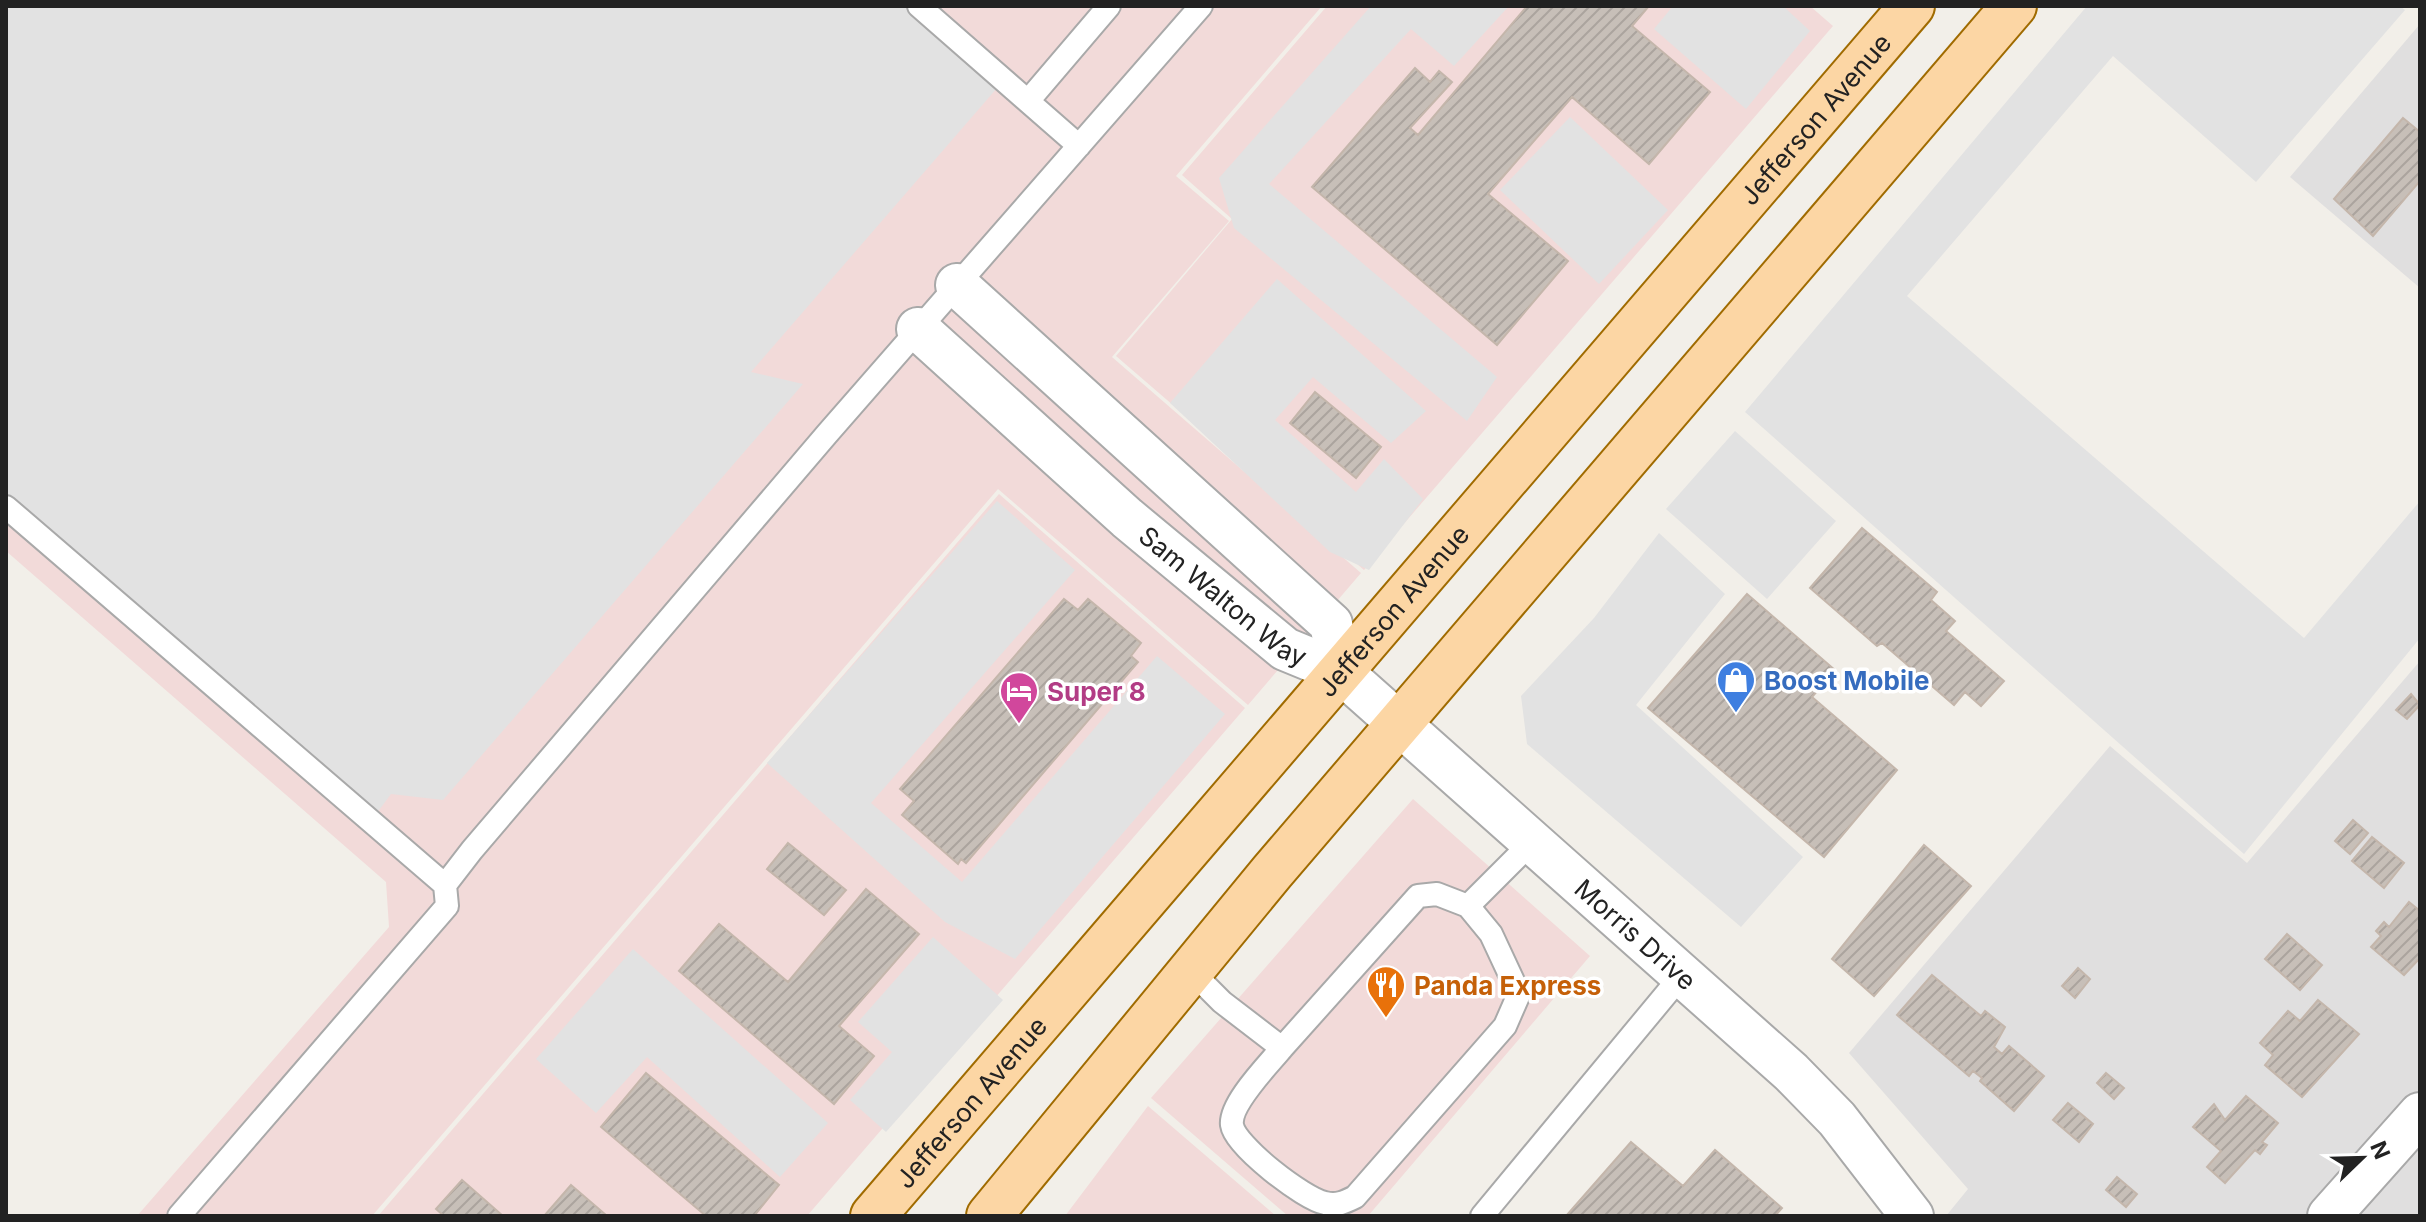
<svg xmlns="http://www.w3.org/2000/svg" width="2426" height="1222" font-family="Inter,sans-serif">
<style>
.residential{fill:#e0dfdf}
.commercial{fill:#f2dad9}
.parking{fill:#e2e2e2}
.building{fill:url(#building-hatch);stroke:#c4b6ab;stroke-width:2}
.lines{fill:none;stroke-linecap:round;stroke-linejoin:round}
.lane-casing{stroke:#a9a9a9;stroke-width:26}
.street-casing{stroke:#a9a9a9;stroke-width:46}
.primary-casing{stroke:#a06b00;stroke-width:48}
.lane{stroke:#fff;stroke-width:22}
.street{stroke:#fff;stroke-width:42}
.primary{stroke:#fcd6a4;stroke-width:44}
.labels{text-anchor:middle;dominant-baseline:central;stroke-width:7;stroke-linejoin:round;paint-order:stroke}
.street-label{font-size:26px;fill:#222;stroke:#fff}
.shop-label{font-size:26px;font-weight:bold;fill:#366cbe;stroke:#fff;text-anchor:start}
.hotel-label{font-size:26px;font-weight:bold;fill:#b23c85;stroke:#fff;text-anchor:start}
.food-label{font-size:26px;font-weight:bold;fill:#c56008;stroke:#fff;text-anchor:start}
</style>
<defs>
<pattern id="building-hatch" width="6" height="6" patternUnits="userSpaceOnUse" patternTransform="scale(2)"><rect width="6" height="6" fill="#c7bfb8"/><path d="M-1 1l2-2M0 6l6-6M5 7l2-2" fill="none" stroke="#aba49e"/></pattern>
</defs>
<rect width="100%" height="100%" fill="#f2efe9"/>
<path class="residential" d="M2420 24V288L2290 177Z
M2420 661V1216H1946L1968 1189 1849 1053 2110 746 2247 863Z"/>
<path class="commercial" d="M6 6H1322L1176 176 1229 221 1112 357 1361 573 1248 705 998 489 372 1216H137L389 927 386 882 6 551Z
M1327 6H1810L1833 26 1364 570 1116 356 1232 219 1182 175Z
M999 494 1245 708 807 1216H378Z
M1413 799 1590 956 1368 1216H1288L1151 1098Z
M1148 1106 1276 1216H1065Z"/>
<path class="parking" d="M6 6H919L1004 80 751 372 803 384 443 800 391 794 371 821 6 507Z
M1371 6H1509L1454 66 1411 29 1269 184 1497 377 1467 421 1234 228 1219 178Z
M1673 6H1783L1810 31 1746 109 1654 29Z
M2087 6H2400L2405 10 2256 182 2113 56 1907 296 2304 638 2420 501V638L2244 854 1745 412Z
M1570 117 1668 210 1599 284 1500 190Z
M1277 279 1426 411 1391 443 1313 377 1275 420 1356 492 1384 459 1423 499 1369 570 1330 552 1170 403Z
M1735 431 1836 521 1767 599 1666 509Z
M997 501 1075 570 871 803 962 882 1157 656 1225 714 1015 959 945 922 767 763Z
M1659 533 1725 594 1636 705 1803 857 1741 927 1527 744 1521 696 1594 618Z
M933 937 1003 1000 886 1132 850 1100 892 1052 858 1022Z
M633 949 828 1123 780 1177 647 1057 596 1113 536 1059Z"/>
<path class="building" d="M1527 6H1649L1632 26 1710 92 1649 164 1572 97 1488 194 1568 261 1497 345 1312 187 1415 68 1430 82 1439 71 1452 82 1410 128 1418 135Z
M2403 118 2420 132V181L2373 236 2334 199Z
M1315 392 1381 447 1356 478 1290 423Z
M1862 528 1937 592 1931 600 1955 621 1946 631 2004 681 1981 706 1965 692 1954 705 1882 643 1877 646 1810 588Z
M1747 594 1835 670 1812 697 1897 770 1824 857 1648 708Z
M1064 599 1078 610 1088 599 1141 643 1131 656 1138 662 966 863 961 859 958 864 902 815 914 801 900 789Z
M2411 694 2420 705 2407 719 2396 710Z
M2353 820 2368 833 2350 854 2335 841Z
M2372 837 2404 863 2384 888 2352 861Z
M788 843 846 890 824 915 767 869Z
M1924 845 1971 886 1874 996 1832 959Z
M866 889 919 934 839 1026 874 1056 834 1104 679 971 719 924 788 982Z
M2409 902 2420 911V958L2404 975 2371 947 2381 936 2376 931 2384 922 2389 927Z
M2287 934 2322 965 2300 990 2265 959Z
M2078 968 2090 979 2075 998 2062 986Z
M1932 975 1981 1016 1985 1011 2005 1027 1994 1047 2002 1054 2009 1046 2044 1076 2014 1111 1980 1081 1982 1078 1973 1071 1969 1076 1897 1015Z
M2318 1000 2359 1034 2302 1097 2265 1065 2273 1055 2260 1043 2288 1011 2300 1021Z
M646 1073 779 1185 754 1216H706L601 1127Z
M2106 1073 2124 1088 2114 1099 2097 1083Z
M2246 1096 2278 1123 2262 1142 2267 1145 2260 1154 2255 1150 2225 1183 2207 1167 2221 1151 2193 1127 2214 1104 2225 1120Z
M2068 1103 2093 1124 2079 1142 2053 1120Z
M1631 1142 1683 1186 1715 1150 1782 1208 1775 1216H1566Z
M2117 1177 2137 1194 2126 1207 2106 1190Z
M462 1180 503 1216H444L436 1209Z
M571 1185 606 1215 605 1216H544Z"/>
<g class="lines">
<g class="lane-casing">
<path id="lane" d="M919 6 1079 146
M1028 101 1109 6
M6 507 445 885
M1190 970 1222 1002 1282 1048 1418 896 1437 894 1468 906 1531 843
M1282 1048C1269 1064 1229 1104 1232 1125 1235 1146 1304 1199 1325 1203 1337 1206 1345 1202 1355 1197L1505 1026 1519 994 1491 934 1468 906
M179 1216 447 906 445 885 472 850 827 434 1201 6
M1482 1216 1682 975"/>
</g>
<g class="street-casing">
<g id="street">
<path d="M957 285 1331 624 1341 672"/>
<path id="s1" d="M918 329 1127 518 1285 649 1341 672 1791 1072 1837 1119 1912 1216"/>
<path d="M2329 1216 2420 1114"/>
</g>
</g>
<g class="primary-casing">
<g id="primary">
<path id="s2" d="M873 1216 1912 6"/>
<path d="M989 1216 1272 872 2014 6"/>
</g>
</g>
<use href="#lane" class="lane"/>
<use href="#street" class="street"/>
<use href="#primary" class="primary"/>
</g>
<defs>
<g id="shop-pin" transform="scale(2)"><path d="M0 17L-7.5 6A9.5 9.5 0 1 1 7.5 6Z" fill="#3f7fe0" stroke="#fff"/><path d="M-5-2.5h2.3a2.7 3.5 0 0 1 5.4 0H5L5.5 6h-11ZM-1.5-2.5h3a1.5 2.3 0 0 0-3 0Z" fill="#fff"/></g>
<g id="hotel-pin" transform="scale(2)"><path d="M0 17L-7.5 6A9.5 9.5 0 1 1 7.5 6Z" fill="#d1479c" stroke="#fff"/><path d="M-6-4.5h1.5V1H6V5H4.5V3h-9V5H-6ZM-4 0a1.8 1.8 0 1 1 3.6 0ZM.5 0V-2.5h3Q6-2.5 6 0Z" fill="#fff"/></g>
<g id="restaurant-pin" transform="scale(2)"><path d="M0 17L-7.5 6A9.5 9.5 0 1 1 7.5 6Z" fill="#e8710a" stroke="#fff"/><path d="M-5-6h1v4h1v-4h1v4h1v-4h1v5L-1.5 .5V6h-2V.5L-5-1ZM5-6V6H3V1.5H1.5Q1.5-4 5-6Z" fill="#fff"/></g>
</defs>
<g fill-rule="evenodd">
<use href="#shop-pin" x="1736" y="680"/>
<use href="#hotel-pin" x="1019" y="691"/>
<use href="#restaurant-pin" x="1386" y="985"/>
</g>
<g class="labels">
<g class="street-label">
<text stroke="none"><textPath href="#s2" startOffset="1446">Jefferson Avenue</textPath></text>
<text stroke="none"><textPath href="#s1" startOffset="406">Sam Walton Way</textPath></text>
<text stroke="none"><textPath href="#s2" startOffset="798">Jefferson Avenue</textPath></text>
<text stroke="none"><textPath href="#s1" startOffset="942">Morris Drive</textPath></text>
<text stroke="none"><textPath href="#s2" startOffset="150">Jefferson Avenue</textPath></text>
</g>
<g class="shop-label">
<text x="1764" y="680">Boost Mobile</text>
</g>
<g class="hotel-label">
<text x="1047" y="691">Super 8</text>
</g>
<g class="food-label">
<text x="1414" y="985">Panda Express</text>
</g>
</g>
<rect width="2426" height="1222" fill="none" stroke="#222222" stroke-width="16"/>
<g transform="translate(2362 1158) rotate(67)" stroke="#ffffff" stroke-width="6" paint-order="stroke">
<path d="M0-6L14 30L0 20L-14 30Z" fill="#222222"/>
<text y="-12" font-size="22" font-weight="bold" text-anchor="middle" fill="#222222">N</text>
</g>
</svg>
